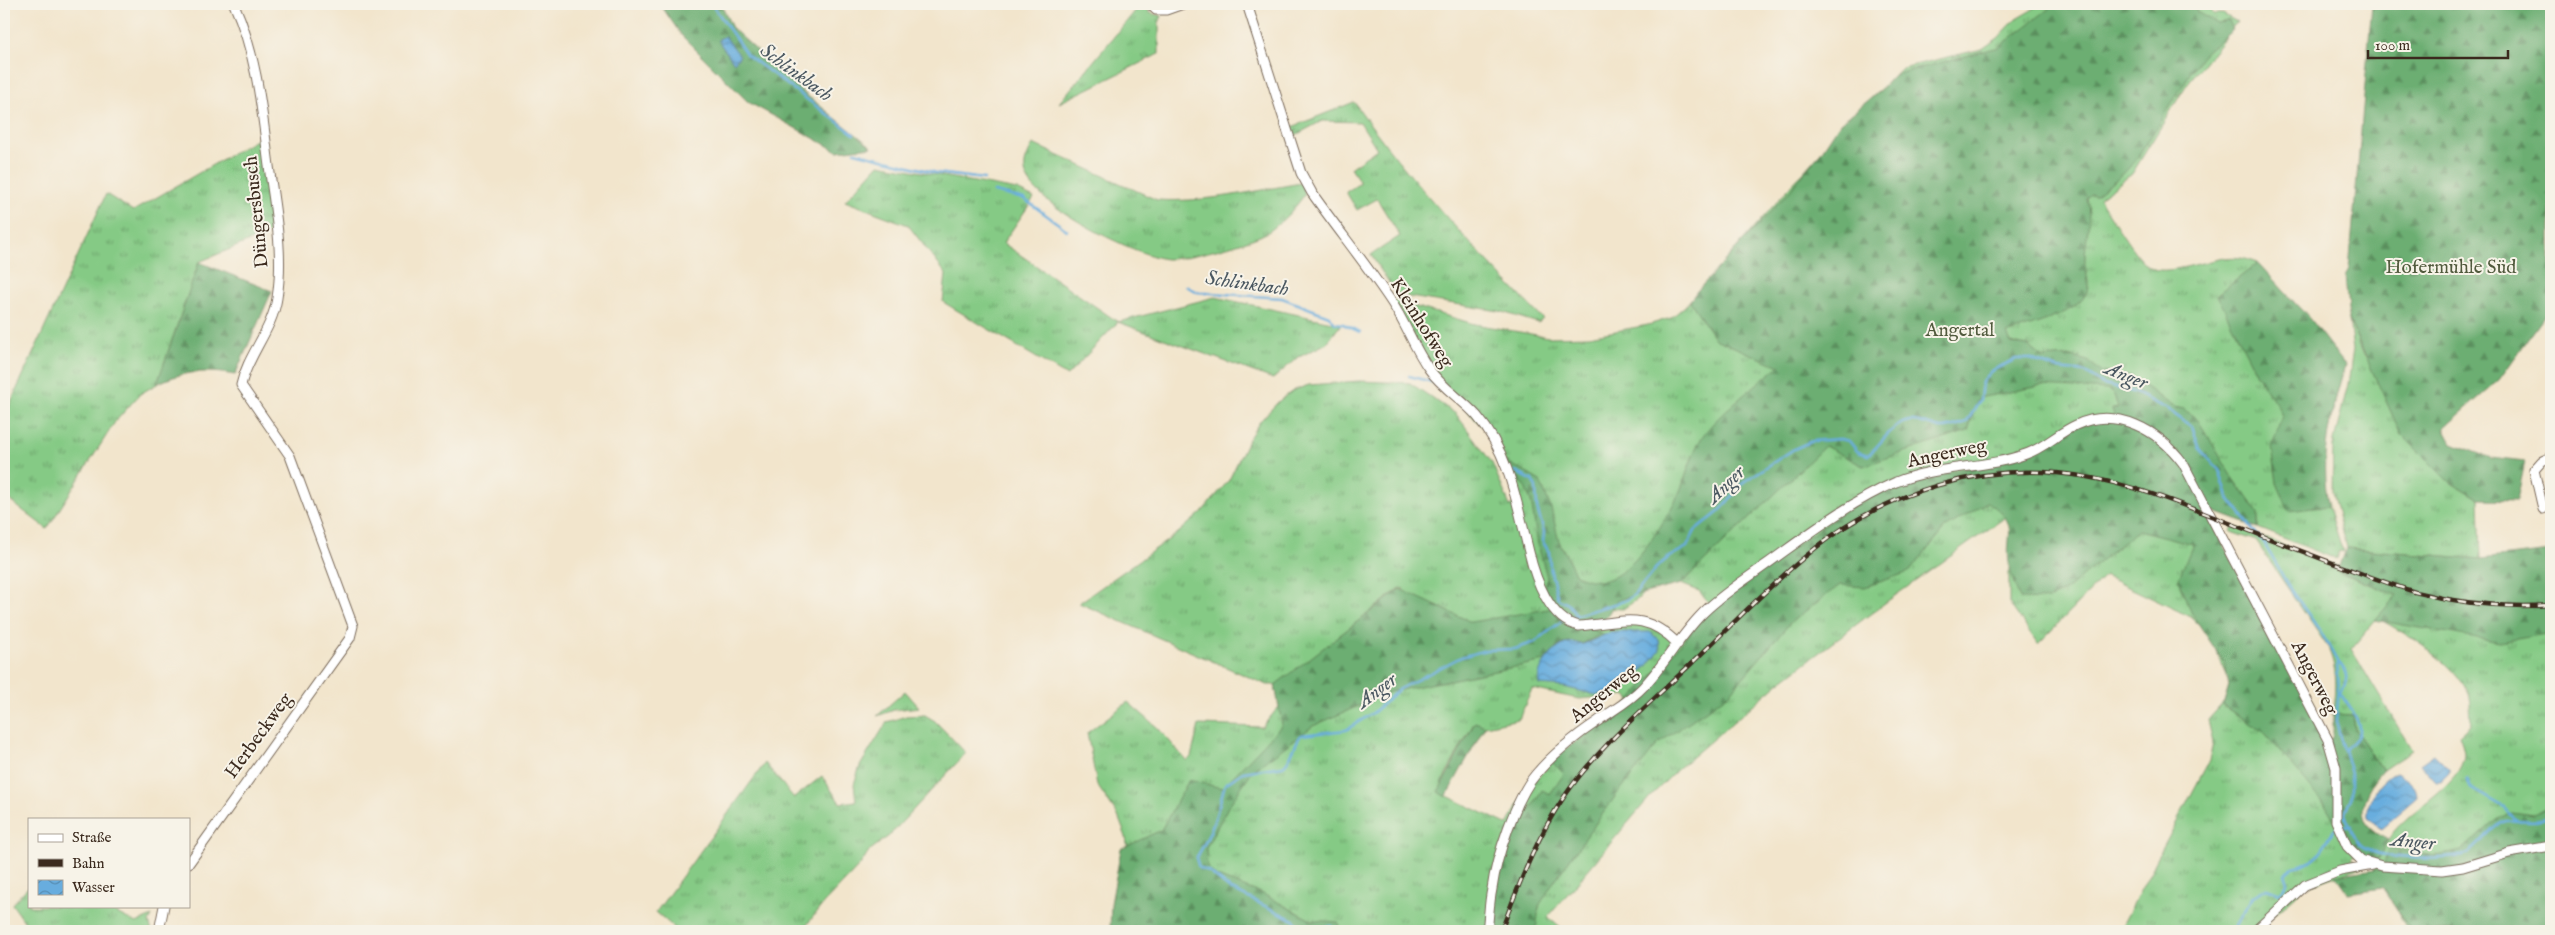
<svg xmlns="http://www.w3.org/2000/svg" width="2555" height="935" font-family="'IM FELL English',serif">
<style>
.grass{fill:url(#grass-tufts);stroke:#607a52;fill-rule:evenodd}
.forest{fill:url(#forest-firs);stroke:#546c48}
.water{fill:url(#water-waves);stroke:#526c7e}
.lines{fill:none;stroke-linecap:round;stroke-linejoin:round}
.stream{stroke:#68adde;stroke-width:2.5}
.minor-casing{stroke:#7b6b5b;stroke-width:11}
.minor{stroke:#fff;stroke-width:9}
.rail-casing{stroke:#3b2a1e;stroke-width:4.5}
.rail{stroke:#f7f3e8;stroke-width:2.5;stroke-dasharray:8;stroke-linecap:butt}
.labels{text-anchor:middle;dominant-baseline:central;stroke-width:4;stroke-linejoin:round;paint-order:stroke}
.street-label{font-size:19px;fill:#3b2a1e;stroke:#f7f3e8}
.park-label{font-size:19px;fill:#515a3d;stroke:#f7f3e8}
.water-label{font-size:20px;font-style:italic;fill:#4b5861;stroke:#f7f3e8}
</style>
<defs>
<pattern id="grass-tufts" width="24" height="20" patternUnits="userSpaceOnUse" patternTransform="scale(1.25)"><rect width="24" height="20" fill="#85ca85"/><path d="M3 7l-1-3M5 7V3M7 7l1-3M15 17l-1-3M17 17v-4M19 17l1-3" fill="none" stroke="#6ea46c"/></pattern>
<pattern id="forest-firs" width="22" height="20" patternUnits="userSpaceOnUse" patternTransform="scale(1.25)"><rect width="22" height="20" fill="#6cae72"/><path d="M5 1l3.5 6h-7zM16 11l3.5 6h-7z" fill="#5a8e5d"/></pattern>
<pattern id="water-waves" width="16" height="10" patternUnits="userSpaceOnUse" patternTransform="scale(1.25)"><rect width="16" height="10" fill="#68adde"/><path d="M0 5q4-4 8 0t8 0" fill="none" stroke="#578db3"/></pattern>
</defs>
<rect width="100%" height="100%" fill="#f7f3e8"/>
<filter id="ink" filterUnits="userSpaceOnUse"><feTurbulence type="fractalNoise" baseFrequency=".02" numOctaves="2"/><feDisplacementMap in="SourceGraphic" scale="10" xChannelSelector="R" yChannelSelector="G"/><feConvolveMatrix kernelMatrix="1 2 1 2 8 2 1 2 1" color-interpolation-filters="sRGB"/></filter>
<filter id="wash" filterUnits="userSpaceOnUse"><feTurbulence type="fractalNoise" baseFrequency=".0096" numOctaves="4" result="noise"/><feDisplacementMap in="SourceGraphic" scale="20" xChannelSelector="R" yChannelSelector="G"/><feGaussianBlur stdDeviation="1.12" result="paint"/><feColorMatrix in="noise" values="0 0 0 0 0 0 0 0 0 0 0 0 0 0 0 0 0 1.4 0 .05"/><feComposite in="paint" operator="in"/></filter>
<g filter="url(#wash)">
<rect width="100%" height="100%" fill="#f2e5cc"/>
<path class="grass" d="M1141 4H1147L1149 13 1162 16 1159 23V54L1059 103Z
M2042 4H2209L2213 14H2223L2237 22 2187 84 2132 174 2099 198C2109 213 2136 259 2149 267 2164 277 2206 260 2225 258 2237 256 2247 259 2258 263L2256 265 2310 320 2333 356 2344 363 2321 461 2326 499 2343 552 2339 551 2336 559 2258 528V520L2203 500 2331 793 2387 842C2401 812 2464 786 2464 753 2464 748 2461 740 2459 735L2470 725 2471 721C2470 713 2471 702 2468 694 2454 662 2407 634 2377 618L2351 649 2412 750 2383 770 2355 730 2353 715 2333 714C2337 690 2338 669 2327 646L2256 541 2231 532 2233 526 2339 567 2338 572 2397 595 2389 605 2551 624V931H2408L2369 858 2354 855 2352 858 2367 865 2304 887 2257 931H2119L2209 761 2213 743 2208 720 2224 702 2230 682 2208 633 2191 617 2105 576 2038 644 2009 603V564L2011 570 2010 514 1889 600 1780 682 1680 767 1649 798 1548 917 1564 931H1115L1128 851 1126 837 1118 816 1097 785 1087 733 1128 702 1158 728 1187 761 1191 757 1199 725 1262 727 1277 709 1290 698 1275 691 1404 589 1400 588 1277 685H1267L1079 603 1178 533 1201 513 1229 480 1249 438 1261 420 1279 401 1294 390 1309 385 1359 381 1410 383 1456 414 1492 463 1510 506 1518 499 1499 445 1438 379 1393 300 1474 324 1548 337 1589 336 1648 325 1671 318 1685 306 1850 119 1902 68 1982 49 1998 38 2016 19ZM1673 560 1688 577 1681 584 1699 591 1709 604 1676 637 1635 621 1569 623 1602 608 1623 609 1638 599ZM1532 689 1579 699 1625 695 1634 702 1552 762 1527 789 1508 825 1439 792 1446 774 1474 723 1485 726 1519 719Z
M1354 102C1409 180 1476 251 1543 319L1538 323 1499 311 1397 295 1371 255 1400 236 1377 199 1357 210 1346 192 1360 183 1351 167 1377 149 1360 122 1322 121 1290 138 1287 129Z
M261 137 274 231 199 262 157 384 140 394 115 422 47 529 4 496V417L106 194 133 211Z
M1033 144 1157 200C1205 203 1254 191 1301 183L1305 194C1296 207 1284 220 1271 230 1257 241 1184 260 1166 259 1135 255 1036 206 1026 175 1022 163 1028 155 1033 144Z
M879 164 1017 190 1034 198 1003 243 1118 322 1215 297 1341 324 1327 343 1297 358 1273 379 1118 322 1067 376 943 302 946 274 908 225 845 201Z
M2349 320 2364 355 2446 479 2479 499 2481 559 2346 548 2332 492 2333 445 2348 384 2353 349Z
M905 691 919 707 894 710 877 716Z
M925 715 935 721 966 753 889 836 869 851 860 865 823 904 802 931H678L656 912 765 763 794 798 822 776 840 803 856 801 854 784 860 766 887 722 906 716Z
M29 886V906H103L136 923 152 916 149 922 152 931H31L12 904Z"/>
<path class="forest" d="M660 4H721L732 28 805 94 872 147 837 151 748 102 682 36Z
M2055 4H2194L2197 12 2217 24 2229 20 2233 30 2206 51 2194 67 2137 159 2123 174 2096 195 2091 194 2087 198C2092 220 2085 238 2085 260 2084 269 2089 278 2088 287 2085 314 2028 325 2007 334L2011 343 2029 346 2043 358 2068 356 2088 361 2102 372 2130 376 2174 407 2184 409 2198 420 2230 473 2258 513V528L2204 508 2328 740 2333 737V714L2353 715 2355 730 2383 770C2369 784 2354 810 2370 828 2374 832 2383 836 2388 839L2377 862 2362 858 2341 831 2326 806 2265 733 2223 706 2229 686 2225 664 2192 614 2178 580 2193 544 2138 530 2066 590 2048 600 2020 599C2016 588 2011 576 2009 564 2005 532 2021 525 1988 502L1945 528 1909 572 1865 587 1840 585 1791 622 1729 694 1659 743 1617 794 1555 880 1539 906 1536 931H1489L1493 890 1506 847 1510 846 1520 816 1528 813 1542 790 1550 794 1564 774 1552 762 1563 751 1626 705 1719 601 1840 514 1899 483 2011 459 2077 426 2115 417 2112 409 2118 408 2114 395 2108 390 2041 386 1978 398 1968 431 1863 466 1825 446 1681 584 1617 600 1603 622 1584 625 1602 634 1582 644 1568 642 1556 648 1545 661 1390 692 1313 726 1252 771 1228 807 1206 848 1207 867 1217 877 1263 894 1311 920 1338 922 1343 931H1110L1111 904 1121 849 1161 830 1189 780 1222 788 1282 725 1275 685 1400 589 1471 622 1554 608 1543 589 1547 577 1538 545 1531 501 1523 483 1511 477 1506 461 1540 481 1551 508 1559 541 1576 575C1587 580 1598 583 1609 579 1638 568 1667 518 1680 491 1689 470 1692 448 1708 429 1728 406 1755 386 1779 366L1715 339 1690 301 1697 291 1788 193 1821 152 1840 123 1880 91 1894 75 1999 47Z
M2372 4H2551V307L2499 380 2444 428 2452 443 2491 458 2525 462 2517 500 2479 499 2446 479 2401 434 2349 320 2345 276 2349 269Z
M199 262 272 291 235 375C207 370 184 370 157 384Z
M2258 263 2308 317 2345 365C2332 412 2317 457 2329 506L2289 511 2277 483 2272 446 2282 416 2277 405 2257 375 2217 295Z
M2346 548 2481 559 2551 551V633L2500 642 2375 620 2397 595 2337 571Z
M1475 722 1485 726 1446 797 1438 792Z
M2551 808V931H2408L2410 929 2382 888 2348 893 2335 875 2383 868 2388 849 2436 856 2461 851 2496 820 2511 812 2534 815Z"/>
<path class="water" d="M725 36 740 56 734 63 719 42V39Z
M1612 632H1650L1659 640 1660 650 1646 668 1609 693 1596 695 1564 687 1539 685C1534 670 1556 643 1572 642 1576 642 1579 645 1583 644 1593 641 1602 635 1612 632Z
M2434 754 2449 769V773L2441 781H2435L2420 764Z
M2396 772C2405 777 2417 785 2417 797L2381 828 2368 817C2366 798 2380 780 2396 772Z"/>
<g class="lines">
<path class="stream" d="M712 4 747 55 854 134
M855 152 937 173 984 179
M994 192 1024 199 1067 230
M1186 286 1197 292 1282 298 1329 316 1335 323 1343 324 1360 332
M1409 376 1436 383
M1494 451 1500 464
M1513 471 1532 480 1536 488 1537 508 1544 532 1543 542 1549 552 1550 568 1558 599 1568 604 1576 614
M1567 618 1624 601 1634 595 1656 568 1669 557 1687 547 1695 531 1720 511 1745 481 1794 449 1812 441 1840 439 1849 441 1858 452 1868 455C1879 446 1886 433 1899 425 1913 416 1926 425 1940 428 1948 429 1959 424 1967 422L1980 400 1982 382 1991 371 2016 359H2030L2058 369 2085 372 2104 385 2133 392 2167 409 2192 427 2200 449 2219 470 2228 497 2265 545 2288 585 2322 634 2337 661 2339 689 2336 722 2351 774V798L2345 813C2346 819 2355 839 2359 844 2371 860 2448 862 2466 854 2479 849 2490 825 2507 821 2522 818 2537 825 2551 816
M2338 662C2350 674 2347 680 2341 694
M2339 691C2345 703 2364 721 2358 735 2356 741 2349 745 2344 750
M2467 779 2471 788 2504 807 2516 821
M1302 931 1294 920 1230 889 1209 872 1199 868 1196 858C1211 836 1218 810 1225 784L1243 772 1283 766C1291 761 1294 744 1301 735L1346 730 1374 712 1399 689 1461 657 1486 650 1515 649 1535 642 1562 621
M1316 931 1331 926 1339 931
M2232 931 2253 896 2267 888 2280 893 2288 883 2285 874C2291 864 2295 868 2304 864 2309 862 2316 856 2320 852 2332 839 2327 826 2351 825"/>
</g>
</g>
<g filter="url(#ink)">
<g class="lines">
<g class="minor-casing">
<path id="minor" d="M1150 4 1156 10H1166L1183 4
M1247 4 1301 173 1312 193C1338 230 1367 265 1392 303 1406 324 1414 348 1429 369 1442 388 1462 399 1477 416 1510 454 1517 505 1529 552 1535 578 1550 621 1579 626 1622 623 1644 609 1678 644
M2543 509 2534 470 2542 461 2551 457
M189 863 350 638 353 626 290 456 241 385C248 354 272 331 277 298 284 254 275 210 269 166 262 111 257 55 234 4
M159 931 164 906
M1487 931C1489 917 1489 903 1492 889 1496 858 1516 797 1536 774 1553 754 1577 735 1598 721 1613 710 1630 701 1643 687 1664 665 1679 638 1700 616 1718 597 1742 582 1764 566 1806 536 1848 503 1896 482 1938 465 1985 469 2026 454 2044 448 2058 433 2076 425 2117 406 2159 431 2183 463L2328 740 2336 768V821L2347 846 2361 860 2382 866 2442 870 2463 867 2509 853 2551 846
M2255 931 2305 885 2340 871 2373 865"/>
</g>
<use href="#minor" class="minor"/>
<g class="rail-casing">
<path id="rail" d="M1501 931C1519 885 1536 838 1564 797 1598 747 1647 706 1691 664 1736 621 1780 574 1830 537 1895 491 1978 466 2057 473 2112 478 2161 496 2211 516 2279 542 2346 570 2415 592 2461 604 2504 608 2551 605"/>
</g>
<use href="#rail" class="rail"/>
</g>
</g>
<g class="labels">
<g class="street-label">
<text transform="translate(257 212) rotate(-96)">Düngersbusch</text>
<text transform="translate(1421 323) rotate(58)">Kleinhofweg</text>
<text transform="translate(1947 454) rotate(-12)">Angerweg</text>
<text transform="translate(2314 678) rotate(63)">Angerweg</text>
<text transform="translate(1604 694) rotate(-39)">Angerweg</text>
<text transform="translate(259 736) rotate(-54)">Herbeckweg</text>
</g>
<g class="park-label">
<text x="2451" y="268">Hofermühle Süd</text>
<text x="1960" y="331">Angertal</text>
</g>
<g class="water-label">
<text transform="translate(796 73) rotate(36)">Schlinkbach</text>
<text transform="translate(1247 284) rotate(8)">Schlinkbach</text>
<text transform="translate(2126 376) rotate(22)">Anger</text>
<text transform="translate(1726 485) rotate(-44)">Anger</text>
<text transform="translate(1377 691) rotate(-37)">Anger</text>
<text transform="translate(2413 842) rotate(6)">Anger</text>
</g>
</g>
<rect width="2555" height="935" fill="none" stroke="#f7f3e8" stroke-width="20"/>
<rect x="28" y="818" width="162" height="90" fill="#f7f3e8" stroke="#aca397"/>
<rect x="38" y="834" width="25" height="8" fill="#ffffff" stroke="#aca397"/>
<text x="72" y="842" font-size="15" fill="#3b2a1e">Straße</text>
<rect x="38" y="859" width="25" height="8" fill="#3b2a1e" stroke="#aca397"/>
<text x="72" y="868" font-size="15" fill="#3b2a1e">Bahn</text>
<rect x="38" y="880" width="25" height="15" fill="url(#water-waves)" stroke="#aca397"/>
<text x="72" y="892" font-size="15" fill="#3b2a1e">Wasser</text>
<path d="M2368 50v8h140v-8" fill="none" stroke="#3b2a1e" stroke-width="2.5"/>
<text x="2375" y="50" font-size="15" fill="#3b2a1e" stroke="#f7f3e8" stroke-width="4" paint-order="stroke">100 m</text>
</svg>
